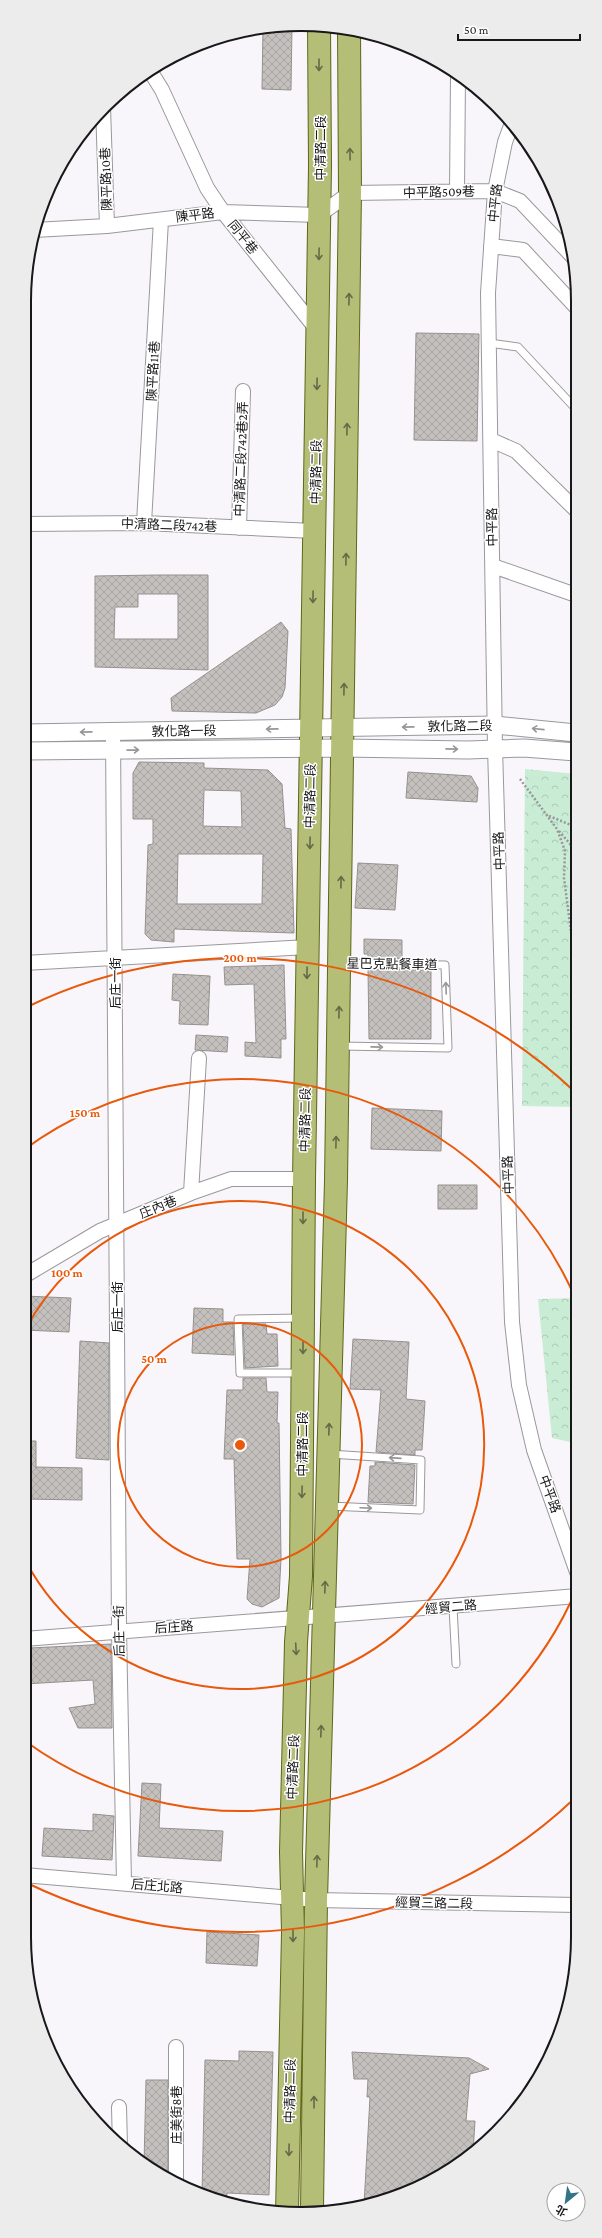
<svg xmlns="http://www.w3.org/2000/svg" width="602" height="2238" font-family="'Crimson Pro','Noto Sans TC',serif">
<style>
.forest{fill:url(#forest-crowns)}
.building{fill:url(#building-cross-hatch);stroke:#95918e;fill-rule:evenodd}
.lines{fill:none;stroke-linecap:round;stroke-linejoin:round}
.service-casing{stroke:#9a989c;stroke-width:9}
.minor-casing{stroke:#9a989c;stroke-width:16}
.tertiary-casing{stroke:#9a989c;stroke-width:19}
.primary-casing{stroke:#5e671a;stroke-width:24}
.path{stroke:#98969a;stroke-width:2.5;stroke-dasharray:2 2;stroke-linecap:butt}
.service{stroke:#fff;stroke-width:7}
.minor{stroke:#fff;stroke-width:14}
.tertiary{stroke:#fff;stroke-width:17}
.primary{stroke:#b5be76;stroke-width:22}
.oneway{stroke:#666a48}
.oneway2{stroke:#979798}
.ring{fill:none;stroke:#e8590c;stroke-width:2}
.labels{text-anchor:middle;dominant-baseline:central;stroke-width:3;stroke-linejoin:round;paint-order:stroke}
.street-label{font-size:13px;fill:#181719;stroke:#fff}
.rim{fill:none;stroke:#181719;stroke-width:2}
.centre{fill:#e8590c;stroke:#fff;stroke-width:2}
.ring-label{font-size:12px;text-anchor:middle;font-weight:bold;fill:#e8590c;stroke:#fff;stroke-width:3;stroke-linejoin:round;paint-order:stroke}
</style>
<defs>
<pattern id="forest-crowns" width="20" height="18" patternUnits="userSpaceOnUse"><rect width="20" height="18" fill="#c9ecd5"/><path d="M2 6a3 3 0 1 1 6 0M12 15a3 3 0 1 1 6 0" fill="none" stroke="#accab6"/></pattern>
<pattern id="building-cross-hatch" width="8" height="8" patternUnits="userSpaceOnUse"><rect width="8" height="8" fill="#c4c0bd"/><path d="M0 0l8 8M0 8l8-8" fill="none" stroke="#a8a4a2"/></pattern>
</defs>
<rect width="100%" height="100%" fill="#f9f6fb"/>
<path class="forest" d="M525 769 576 774 577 1107 522 1106Z
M577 1298V1435L570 1442 552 1438 538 1299Z"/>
<path class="building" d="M292 25 291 90 262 89 263 28Z
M416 333 479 334 477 441 414 440Z
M158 575H208V670L95 667V576ZM138 594H178V639H114L115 607H138Z
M281 622 288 631 285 688 282 697 275 705 256 713 172 711 171 698Z
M139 762 204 763V768L268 770 282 784 285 828 291 829 294 933 174 929V942L151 940 145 934 148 845 153 844V819H133V773ZM204 790 241 791 242 827 203 826ZM178 854H263L262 904H177Z
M408 772 471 776 478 788 477 802 406 798Z
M358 863 398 865 395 910 355 908Z
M364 939 402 940V959H368V954H364Z
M284 965 286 1039H281V1058L245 1056V1042L256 1043 254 984 225 985 224 967Z
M368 969 431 970V1039H369Z
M173 974 210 976 208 1025 179 1024 180 1001 172 1000Z
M196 1035 228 1037 227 1052 195 1050Z
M372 1108 442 1111 441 1151 371 1149Z
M438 1185H477V1209H438Z
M24 1296 71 1298 69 1332 24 1330Z
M194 1308 223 1309V1322H233L234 1355 192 1353Z
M243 1324H266L267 1334H277L278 1366 245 1368Z
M353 1339 409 1342 406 1399 425 1401 422 1450H415V1455L376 1452 381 1390 350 1389Z
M80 1341 109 1343V1460L76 1458Z
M243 1378H266L267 1392H278L277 1423H279L281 1558 279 1598 262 1607 252 1604 247 1599 250 1559H237L234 1459H224L227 1390H243Z
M24 1441H36V1467L82 1468V1500L24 1499Z
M375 1462 415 1465 413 1504 368 1502 370 1466H375Z
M111 1644 112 1728H78L69 1708 95 1704 93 1680 24 1684V1670H31L30 1648Z
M142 1783 161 1784 159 1828 223 1831 221 1861 138 1856Z
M93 1814 114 1816 112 1860 42 1856 44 1828 93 1831Z
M207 1932 259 1935 257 1966 206 1963Z
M239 2051 273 2052 269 2195 227 2193 226 2203 202 2194 205 2060 239 2061Z
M352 2052 469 2058 489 2069 470 2074 466 2121H475L473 2153 423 2186 373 2204 364 2205 370 2097H367L368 2079H354Z
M146 2080H168V2179L144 2164Z"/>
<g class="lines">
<g class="service-casing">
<path id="service" d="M489 343 518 347 576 409
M341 1046 448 1048 445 965 341 963
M300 1373H240L238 1319 301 1318
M329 1506 420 1510 421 1460 330 1454
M453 1607 456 1664"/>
</g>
<g class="minor-casing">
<path id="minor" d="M149 69 162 90 207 188 223 212 318 331
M103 107 107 226
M512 123 505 142 495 191 488 293 495 748 512 1322 519 1385 534 1450 577 1572
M457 191 458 76
M34 230 107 226 223 212 319 215 350 193 495 191 520 201 574 258
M491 246 523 250 576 307
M491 440 516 451 576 510
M144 523 161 220
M24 524 144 523 314 531
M239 528 243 391
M493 566 576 595
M113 732 119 1630 124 1883
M24 963 308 947
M191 1193 199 1058
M24 1276 100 1231 191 1193 231 1179H304
M24 1639 578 1596
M24 1875 316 1900 578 1905
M119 2107 120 2146
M176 2184V2047"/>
</g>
<g class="tertiary-casing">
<path id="tertiary" d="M24 733 495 725 576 733
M24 751 343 748 468 750 524 748 576 752"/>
</g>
<g class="primary-casing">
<path id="primary" d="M312 2210 316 1900 336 1181 350 193 349 29
M287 2213 293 1932 291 1852 296 1642 301 1576 304 1179 320 166 319 26"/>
</g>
<path class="path" d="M520 779 557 829 565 851 564 878 571 932 577 949
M549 816 576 827
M559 831 576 851"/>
<use href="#service" class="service"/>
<use href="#minor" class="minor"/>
<use href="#tertiary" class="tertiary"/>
<use href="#primary" class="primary"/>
</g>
<defs><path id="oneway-shaft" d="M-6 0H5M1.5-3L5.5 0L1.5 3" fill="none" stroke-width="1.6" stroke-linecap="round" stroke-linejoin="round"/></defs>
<g class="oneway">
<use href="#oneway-shaft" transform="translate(319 65) rotate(90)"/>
<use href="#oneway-shaft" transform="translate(350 154) rotate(-91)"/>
<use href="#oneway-shaft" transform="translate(319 254) rotate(91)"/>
<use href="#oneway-shaft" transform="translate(349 299) rotate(-89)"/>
<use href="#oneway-shaft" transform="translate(317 384) rotate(91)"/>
<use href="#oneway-shaft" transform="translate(347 429) rotate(-89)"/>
<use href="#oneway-shaft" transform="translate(346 559) rotate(-89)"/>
<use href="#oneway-shaft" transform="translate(313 597) rotate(91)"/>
<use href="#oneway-shaft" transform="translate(344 689) rotate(-89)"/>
<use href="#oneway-shaft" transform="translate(310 843) rotate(91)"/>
<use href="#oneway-shaft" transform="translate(341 882) rotate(-89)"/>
<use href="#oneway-shaft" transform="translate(307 973) rotate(91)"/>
<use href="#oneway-shaft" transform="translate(339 1012) rotate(-89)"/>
<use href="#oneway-shaft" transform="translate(336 1142) rotate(-89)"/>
<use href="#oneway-shaft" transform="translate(303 1218) rotate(90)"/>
<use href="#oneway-shaft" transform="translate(303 1348) rotate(90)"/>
<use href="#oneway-shaft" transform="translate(329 1429) rotate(-88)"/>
<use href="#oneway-shaft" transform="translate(302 1492) rotate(91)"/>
<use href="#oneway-shaft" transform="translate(325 1587) rotate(-88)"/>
<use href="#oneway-shaft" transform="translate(296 1649) rotate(87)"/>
<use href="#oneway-shaft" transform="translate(321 1731) rotate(-88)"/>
<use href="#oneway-shaft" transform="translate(317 1861) rotate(-88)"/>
<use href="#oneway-shaft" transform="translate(293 1936) rotate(90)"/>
<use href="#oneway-shaft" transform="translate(314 2102) rotate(-90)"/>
<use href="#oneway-shaft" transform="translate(289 2150) rotate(91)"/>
</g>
<g class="oneway2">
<use href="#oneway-shaft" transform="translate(408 727) rotate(179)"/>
<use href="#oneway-shaft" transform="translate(272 729) rotate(179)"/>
<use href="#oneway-shaft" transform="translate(538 729) rotate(-174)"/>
<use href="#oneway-shaft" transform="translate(86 732) rotate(179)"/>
<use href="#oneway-shaft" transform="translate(452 749) rotate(1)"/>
<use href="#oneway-shaft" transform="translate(133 750) rotate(-1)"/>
<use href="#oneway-shaft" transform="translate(446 988) rotate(-92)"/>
<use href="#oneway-shaft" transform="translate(377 1047) rotate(1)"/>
<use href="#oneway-shaft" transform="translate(395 1458) rotate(-176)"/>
<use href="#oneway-shaft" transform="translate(366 1508) rotate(2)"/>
</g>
<g class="ring">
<circle cx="240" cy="1445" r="122"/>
<path d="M25 1330A244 244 0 1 1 25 1560"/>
<path d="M577 1588A366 366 0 0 1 25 1741M25 1149A366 366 0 0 1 577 1302"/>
<path d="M575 1798A487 487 0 0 1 27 1883M27 1007A487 487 0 0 1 575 1092"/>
</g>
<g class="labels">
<g class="street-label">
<text transform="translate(320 148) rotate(-90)">中清路二段</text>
<text transform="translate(106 179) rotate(-92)">陳平路10巷</text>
<text transform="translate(439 192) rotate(-1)">中平路509巷</text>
<text transform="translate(495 203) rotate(-84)">中平路</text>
<text transform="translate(195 215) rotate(-7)">陳平路</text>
<text transform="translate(243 237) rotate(51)">同平巷</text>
<text transform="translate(153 371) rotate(-87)">陳平路11巷</text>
<text transform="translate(241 459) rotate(-88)">中清路二段742巷2弄</text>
<text transform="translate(316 472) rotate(-89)">中清路二段</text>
<text transform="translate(169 525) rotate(2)">中清路二段742巷</text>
<text transform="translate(492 527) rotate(-91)">中平路</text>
<text transform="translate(460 726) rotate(-1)">敦化路二段</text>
<text transform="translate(184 731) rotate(-1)">敦化路一段</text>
<text transform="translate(310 796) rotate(-89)">中清路二段</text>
<text transform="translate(499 851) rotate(-92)">中平路</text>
<text transform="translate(392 964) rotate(1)">星巴克點餐車道</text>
<text transform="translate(115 983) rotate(-90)">后庄一街</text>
<text transform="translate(305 1120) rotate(-89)">中清路二段</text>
<text transform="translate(508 1175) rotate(-92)">中平路</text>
<text transform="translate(158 1207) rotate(-22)">庄內巷</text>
<text transform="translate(117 1307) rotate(-90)">后庄一街</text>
<text transform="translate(302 1444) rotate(-90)">中清路二段</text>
<text transform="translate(550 1494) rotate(70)">中平路</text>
<text transform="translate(451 1607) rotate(-5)">經貿二路</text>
<text transform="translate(174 1627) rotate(-4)">后庄路</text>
<text transform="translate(119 1631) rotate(-91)">后庄一街</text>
<text transform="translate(293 1767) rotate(-88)">中清路二段</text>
<text transform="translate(157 1886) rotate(5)">后庄北路</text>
<text transform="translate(434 1903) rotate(1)">經貿三路二段</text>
<text transform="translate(290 2091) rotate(-89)">中清路二段</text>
<text transform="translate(176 2115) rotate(-90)">庄美街8巷</text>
</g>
</g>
<path d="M0 0H602V2238H0ZM301 31H301A270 270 0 0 1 571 301V1937A270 270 0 0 1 301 2207H301A270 270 0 0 1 31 1937V301A270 270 0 0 1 301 31Z" fill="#edeced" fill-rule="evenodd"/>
<path class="rim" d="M301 31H301A270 270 0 0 1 571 301V1937A270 270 0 0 1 301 2207H301A270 270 0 0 1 31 1937V301A270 270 0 0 1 301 31Z"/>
<circle cx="240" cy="1445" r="6" class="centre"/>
<g class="ring-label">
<text x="240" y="962">200 m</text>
<text x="85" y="1117">150 m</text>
<text x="67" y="1277">100 m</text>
<text x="154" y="1363">50 m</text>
</g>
<g transform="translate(566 2202) rotate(209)"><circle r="19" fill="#ffffff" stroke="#a3a2a3"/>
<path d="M0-3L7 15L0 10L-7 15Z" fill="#337387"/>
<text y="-6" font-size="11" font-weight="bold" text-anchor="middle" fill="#181719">北</text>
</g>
<path d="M458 34v6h122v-6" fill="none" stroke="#181719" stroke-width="2"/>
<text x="464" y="34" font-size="12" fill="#181719" stroke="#ffffff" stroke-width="3" paint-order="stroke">50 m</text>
</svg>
